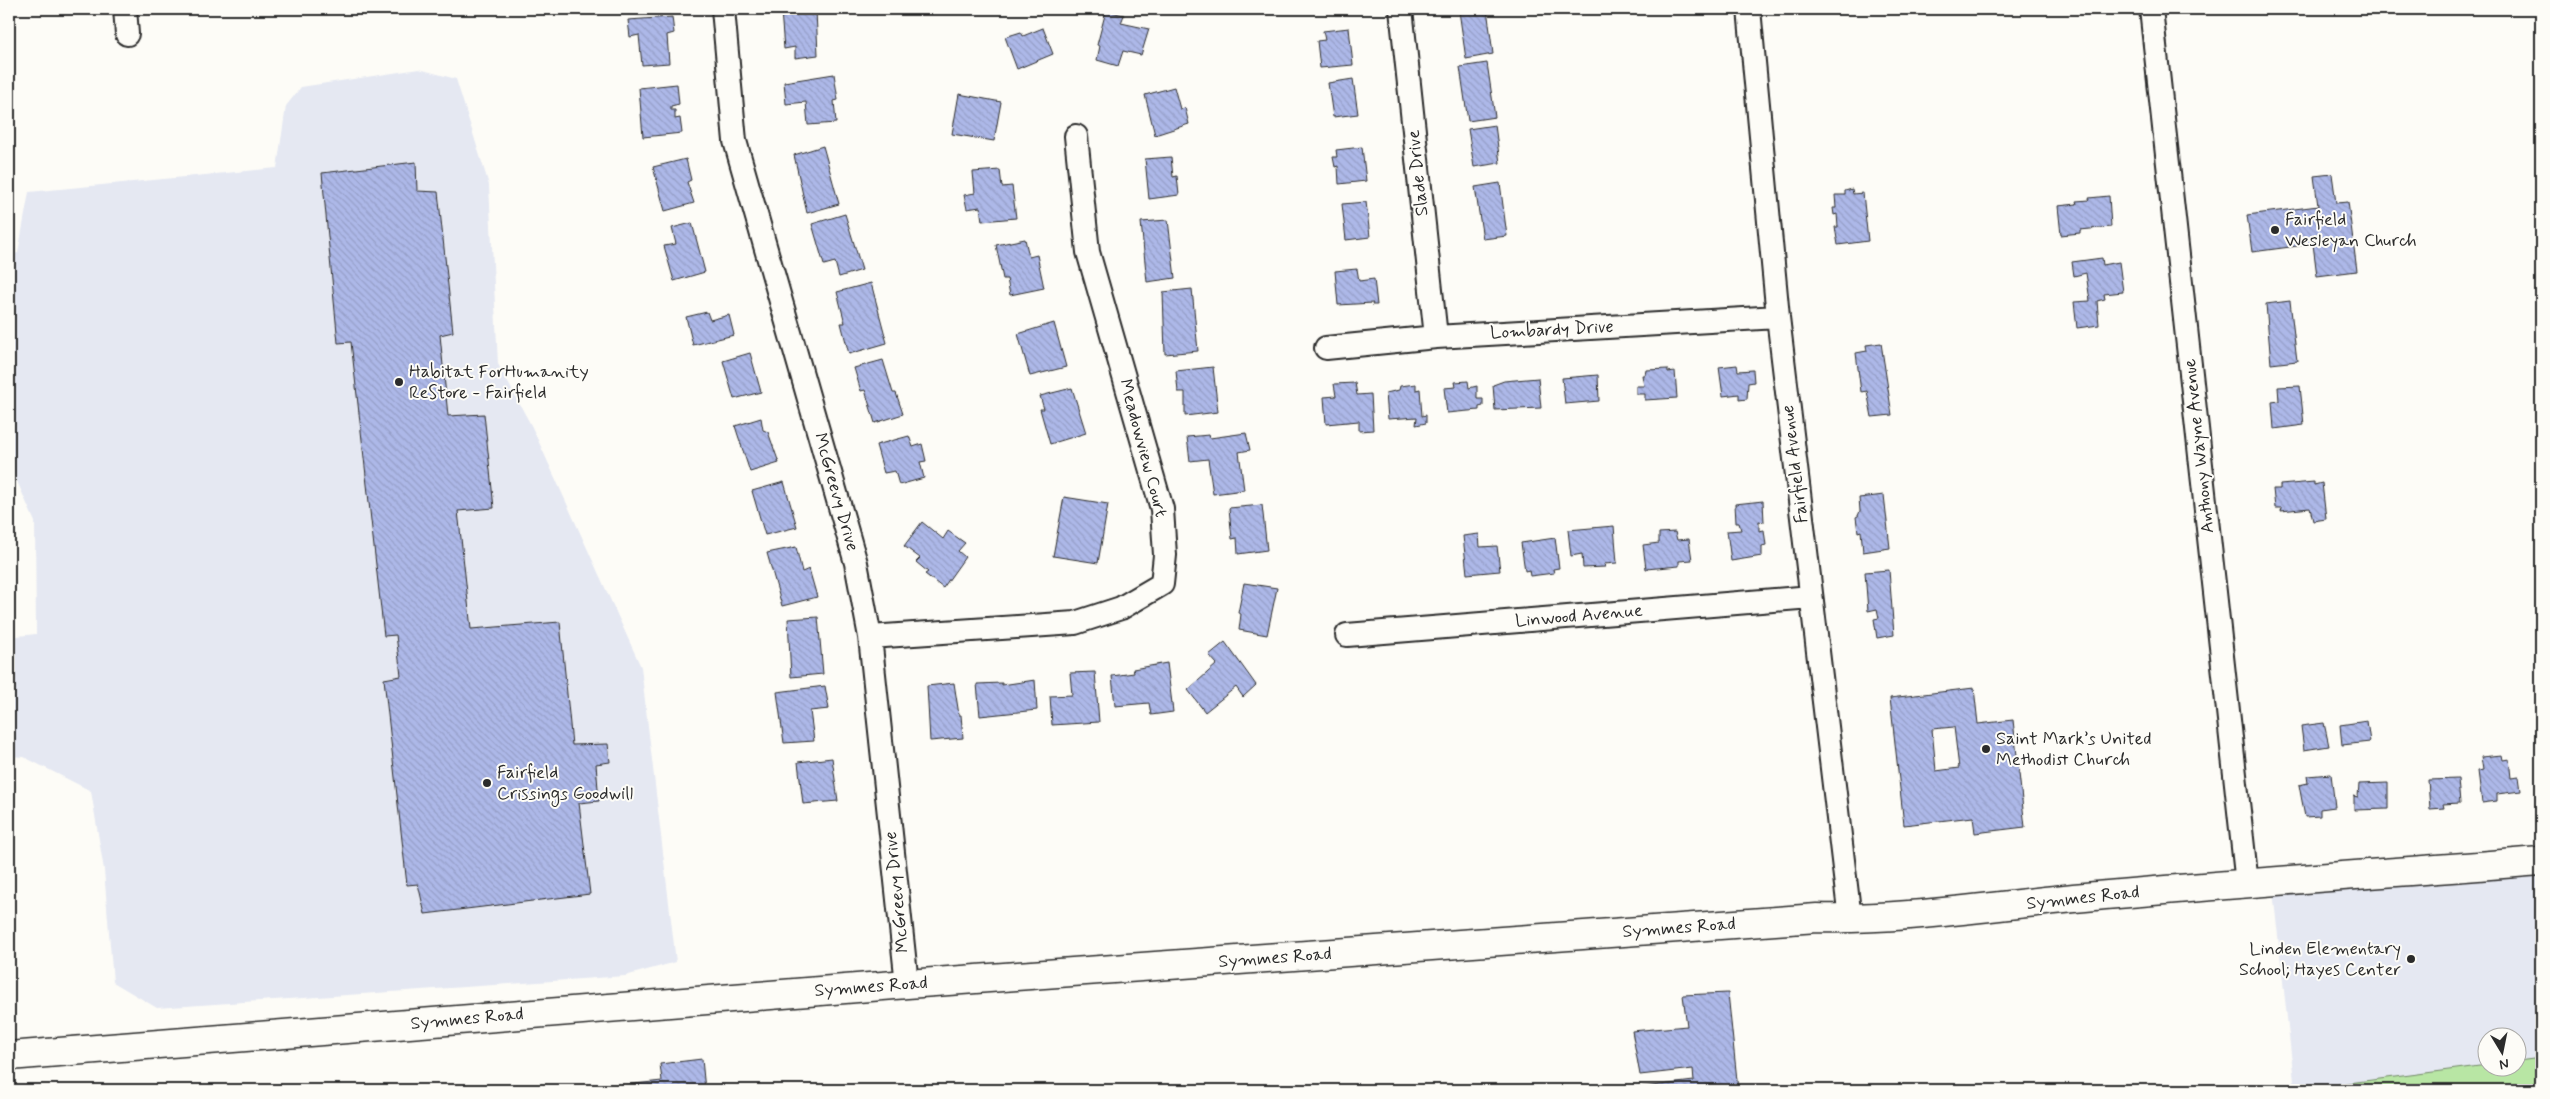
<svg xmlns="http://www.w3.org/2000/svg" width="2550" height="1099" font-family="Mynerve,sans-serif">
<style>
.built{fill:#e5e8f2;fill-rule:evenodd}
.garden{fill:#b8e6a4;stroke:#728868}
.building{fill:url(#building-back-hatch);stroke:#2b2b2b;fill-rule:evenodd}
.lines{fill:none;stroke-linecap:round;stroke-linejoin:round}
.minor-casing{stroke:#2b2b2b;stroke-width:26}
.major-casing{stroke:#2b2b2b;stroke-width:31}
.minor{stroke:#fdfcf7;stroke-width:22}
.major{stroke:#fdfcf7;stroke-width:28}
.poi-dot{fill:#2b2b2b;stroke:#fdfcf7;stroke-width:2}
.labels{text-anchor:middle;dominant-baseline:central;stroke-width:4;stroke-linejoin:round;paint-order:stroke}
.street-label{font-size:18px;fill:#2b2b2b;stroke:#fdfcf7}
.poi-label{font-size:18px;fill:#2b2b2b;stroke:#fdfcf7;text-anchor:start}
</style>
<defs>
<pattern id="building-back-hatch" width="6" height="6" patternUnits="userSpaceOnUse" patternTransform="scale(1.25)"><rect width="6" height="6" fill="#adb8e8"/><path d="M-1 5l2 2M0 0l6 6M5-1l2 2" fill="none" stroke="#959ec7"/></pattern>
</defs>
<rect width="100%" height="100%" fill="#fdfcf7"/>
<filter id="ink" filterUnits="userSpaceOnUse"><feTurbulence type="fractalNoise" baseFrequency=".02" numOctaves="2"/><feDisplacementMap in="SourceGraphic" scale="10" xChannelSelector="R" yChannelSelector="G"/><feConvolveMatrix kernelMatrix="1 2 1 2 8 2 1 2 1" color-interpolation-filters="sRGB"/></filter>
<g filter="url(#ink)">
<path class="built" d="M419 69 456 79 489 185 498 364 532 427 641 667 676 962 625 976 157 1008 113 982 104 870 91 791 24 757 9 756V637L36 634 35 522 9 463V255L18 253 29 192 277 168 286 106 301 87Z
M2541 861V1090H2295L2272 882ZM2488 1036H2518V1066H2488Z"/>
<path class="garden" d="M2541 1058V1090H2295L2487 1065 2488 1066H2518V1061Z"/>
<path class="building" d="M1471 9H1487L1493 54 1466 59 1459 11Z
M816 10 818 55 795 58V47L784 49 781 11Z
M1106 11 1124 15 1121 23 1149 29 1141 55 1123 51 1118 66 1097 60 1100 46 1097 45Z
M672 17 674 33 667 35 669 63 642 65 639 35 630 37 628 20Z
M1043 28 1053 54 1017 69 1005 37 1021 32 1023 36Z
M1349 28 1353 65 1320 68 1317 41 1325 40 1323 31Z
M1487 63 1495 117 1468 121 1460 67Z
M834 74 838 100 834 101 836 123 808 125 806 102 786 104 784 82Z
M1353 79 1358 114 1333 117 1328 83Z
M677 84 679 104 671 106V110H675V119L680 118 682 133 643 137 639 88Z
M1174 87 1180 109 1185 108 1189 124 1155 135 1145 95Z
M959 94 1001 102 994 141 952 134Z
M1495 125 1500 163 1474 167 1468 129Z
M823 146 839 204 807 213 794 155Z
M1362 147 1366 181 1339 184 1338 166 1335 167 1333 157H1337L1336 150Z
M1171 157 1173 177 1177 176 1179 195 1149 199 1145 159Z
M686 159 691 180 687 182 694 203 665 211 653 167Z
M416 162 417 191 438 192 453 332 440 335 448 416 484 414 494 508 458 511 471 629 560 622 572 745 608 744 610 762 596 764 599 801 579 803 590 894 425 914 418 884 407 885 384 679 401 676 396 635 384 636 351 342 338 343 322 173Z
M1000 170 1002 187 1012 186 1016 218 982 221 980 207 967 209 964 195 975 193 973 172Z
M2332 174 2336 203 2348 202 2357 271 2317 276 2313 244 2252 252 2247 215 2318 206 2314 176Z
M1500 183 1507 236 1483 239 1475 187Z
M1852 189 1853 194 1863 193 1868 241 1838 245 1835 227H1838L1837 214 1834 215 1833 208H1836L1835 195H1845V191Z
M2109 196 2111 227 2080 230V233L2061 235 2058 206 2077 204 2076 201 2090 200 2089 198Z
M1366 202 1370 237 1346 240 1342 204Z
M845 214 862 270 839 277 835 262 824 265 812 224Z
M1168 220 1175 278 1147 282 1141 222Z
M692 223 705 272 674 281 664 246 676 244 672 228Z
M1025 239 1029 257 1037 255 1044 288 1010 295 1007 279H1003L996 245Z
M2102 258 2103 265 2119 262 2123 292 2104 294 2105 299 2097 301 2099 325 2077 328 2074 302 2090 301 2086 273 2074 276 2072 262Z
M1357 269 1359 281 1374 279 1377 305H1372L1373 303 1338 305 1335 271Z
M871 283 887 343 849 354 841 323H845L837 292Z
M1192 289 1198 351 1165 354 1163 292Z
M2290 301 2297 361 2271 364 2266 304Z
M707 312 710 320 729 315 734 335 693 345 686 317Z
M1054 323 1066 367 1030 376 1018 334Z
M1881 343 1892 415 1872 417 1867 391 1861 392 1856 353 1867 351 1866 345Z
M750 353 761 392 734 399 723 361Z
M883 360 893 393H896L903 414 875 423 865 390 861 391 854 368Z
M1737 365 1738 371 1753 370 1754 382 1748 383 1747 399 1739 400V394L1723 396 1719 367Z
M1213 367 1218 412 1185 416V392H1178L1176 371Z
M1668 369V372L1675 371 1677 398 1645 400V394H1636V386H1644L1642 375H1645L1646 370Z
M1598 375 1599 401 1565 404 1562 378Z
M1538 378 1541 408 1495 410 1493 385 1504 381Z
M1468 381 1469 388 1477 386V399H1483V406L1479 407V410L1447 413 1444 388 1456 387 1455 382Z
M1355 383 1357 395 1371 394 1373 430 1359 431V421L1326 424 1324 397 1336 396 1334 384Z
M1416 384V390L1420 389 1422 416 1426 415V423L1416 425 1417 417 1388 419 1386 393 1399 390 1400 386Z
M2300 386 2304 425 2274 429 2272 402 2279 401 2278 387Z
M1072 388 1086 433 1050 444 1040 409H1044L1040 396Z
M761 418 763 430 768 432 779 463 750 472 735 426Z
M1246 433 1250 450 1239 452 1244 490 1213 494 1208 459 1190 461 1187 437 1209 435 1210 438Z
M909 436 913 447 922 444 926 461 920 462 924 478 899 485 895 471 884 473 876 445Z
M784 482 797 527 765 535 752 491Z
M2314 482V485L2322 483 2326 519 2313 521 2310 508 2281 511 2282 508H2275L2273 489H2280V485Z
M1884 495 1890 548 1863 552 1861 531 1858 532 1856 517 1858 516 1860 511 1859 498Z
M1064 497 1108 504 1098 563 1053 556Z
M1763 501 1764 522 1759 521V531L1764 530 1766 545 1762 546V556L1731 561 1727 531 1741 530 1739 523H1736L1735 504Z
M1262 505 1267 550 1238 554 1237 538 1232 539 1229 508Z
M922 522 943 539 948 531 965 543 958 551 965 557 943 588 925 574 928 572 916 562 920 558 904 546Z
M1614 526 1617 563 1604 564 1605 567 1583 568 1582 554 1571 556 1568 530Z
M1675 532 1677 540 1689 539 1692 560 1679 561V566L1646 569 1643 545 1659 543V533Z
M1479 534 1480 547 1497 546 1500 571 1467 574 1463 536Z
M1555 538 1559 568 1553 569 1554 573 1530 576 1529 570 1525 571 1521 543Z
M796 547 802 572 809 569 817 597 782 606 767 553Z
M1889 570 1894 635 1877 638 1874 619 1879 618 1877 609 1868 611 1865 572Z
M1244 583 1277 588 1267 635 1239 630 1241 614 1238 613Z
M818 617 823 674 791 677 788 619Z
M1225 642 1256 685 1243 697 1236 687 1205 712 1188 690 1217 664 1209 655Z
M1167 663 1173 712 1151 715 1149 703 1115 706 1112 676 1134 673 1133 669Z
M1095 672 1099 722 1052 725 1050 696 1072 695 1070 673Z
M1035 680 1037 710 980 716 977 684 1002 683V685Z
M954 683 959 715H961L963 738 930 741 927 686Z
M825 686 829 709 810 711 814 741 784 743 777 692Z
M1974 688 1978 724 2013 720 2025 827 1975 833 1973 817 1904 825 1890 698ZM1954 727 1959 768 1936 771 1932 729Z
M2367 721 2370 742 2342 745 2340 725Z
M2324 723 2329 746 2304 750 2301 726Z
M2502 755 2503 760 2509 759 2511 778 2519 777 2521 791 2497 794V801L2482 803 2478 771 2483 770 2481 757Z
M832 758 838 801 803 804 798 762Z
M2331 774 2335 807 2320 809V816L2305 817 2299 785 2308 783 2307 776Z
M2458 779 2460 803 2443 804 2444 808 2430 809 2428 780Z
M2388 783V809L2354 810V796L2358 797 2359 784Z
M1728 993 1738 1090H1617L1694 1081 1693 1069 1640 1075 1632 1031 1687 1026 1683 995Z
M702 1059 705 1090H625V1085L662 1081 660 1064Z"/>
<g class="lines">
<g class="minor-casing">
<path id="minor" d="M125 9 127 34
M723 9 735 141 856 563 870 637 907 984
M1401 9 1436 337
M1749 9 1778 317 1850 919
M2151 9 2247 884
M1326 348 1436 337 1778 317
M1347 635 1811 597
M870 637 1075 623 1121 608 1162 584 1165 555 1162 509 1088 252 1076 136"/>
</g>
<g class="major-casing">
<path id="major" d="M9 1056 907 984 1817 918C1907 920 1996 905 2085 897 2237 883 2389 873 2541 861"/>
</g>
<use href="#minor" class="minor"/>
<use href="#major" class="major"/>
</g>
</g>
<g class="poi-dot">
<circle cx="2275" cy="230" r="5"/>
<circle cx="399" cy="382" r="5"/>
<circle cx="1986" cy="749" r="5"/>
<circle cx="487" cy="783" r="5"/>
<circle cx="2411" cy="959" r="5"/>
</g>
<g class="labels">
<g class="street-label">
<text transform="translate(1418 173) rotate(-96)">Slade Drive</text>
<text transform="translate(1552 330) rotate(-3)">Lombardy Drive</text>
<text transform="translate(2199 446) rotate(-96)">Anthony Wayne Avenue</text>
<text transform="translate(1143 448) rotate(75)">Meadowview Court</text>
<text transform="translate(1795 464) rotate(-97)">Fairfield Avenue</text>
<text transform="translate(836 492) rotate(74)">McGreevy Drive</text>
<text transform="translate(1579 616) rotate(-5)">Linwood Avenue</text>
<text transform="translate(897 892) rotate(-96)">McGreevy Drive</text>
<text transform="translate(2083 898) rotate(-6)">Symmes Road</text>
<text transform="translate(1679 928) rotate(-4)">Symmes Road</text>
<text transform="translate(1275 958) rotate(-4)">Symmes Road</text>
<text transform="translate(871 987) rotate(-4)">Symmes Road</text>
<text transform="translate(467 1019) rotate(-5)">Symmes Road</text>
</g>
<g class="poi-label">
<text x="2285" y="220">Fairfield<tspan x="2285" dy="21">Wesleyan Church</tspan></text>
<text x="409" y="372">Habitat ForHumanity<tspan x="409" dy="21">ReStore - Fairfield</tspan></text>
<text x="1996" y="739">Saint Mark’s United<tspan x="1996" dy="21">Methodist Church</tspan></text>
<text x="497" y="773">Fairfield<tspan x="497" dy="21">Crissings Goodwill</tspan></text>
<text x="2401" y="949" text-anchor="end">Linden Elementary<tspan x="2401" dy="21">School; Hayes Center</tspan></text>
</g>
</g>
<rect width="2550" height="1099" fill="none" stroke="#fdfcf7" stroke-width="30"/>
<rect x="15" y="15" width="2520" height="1069" fill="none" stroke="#2b2b2b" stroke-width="2" filter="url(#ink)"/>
<g transform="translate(2502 1052) rotate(170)"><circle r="24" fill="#fdfcf7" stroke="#a9a8a5"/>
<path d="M0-4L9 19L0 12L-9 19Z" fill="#2b2b2b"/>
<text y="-8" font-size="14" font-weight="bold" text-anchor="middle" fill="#2b2b2b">N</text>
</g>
</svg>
